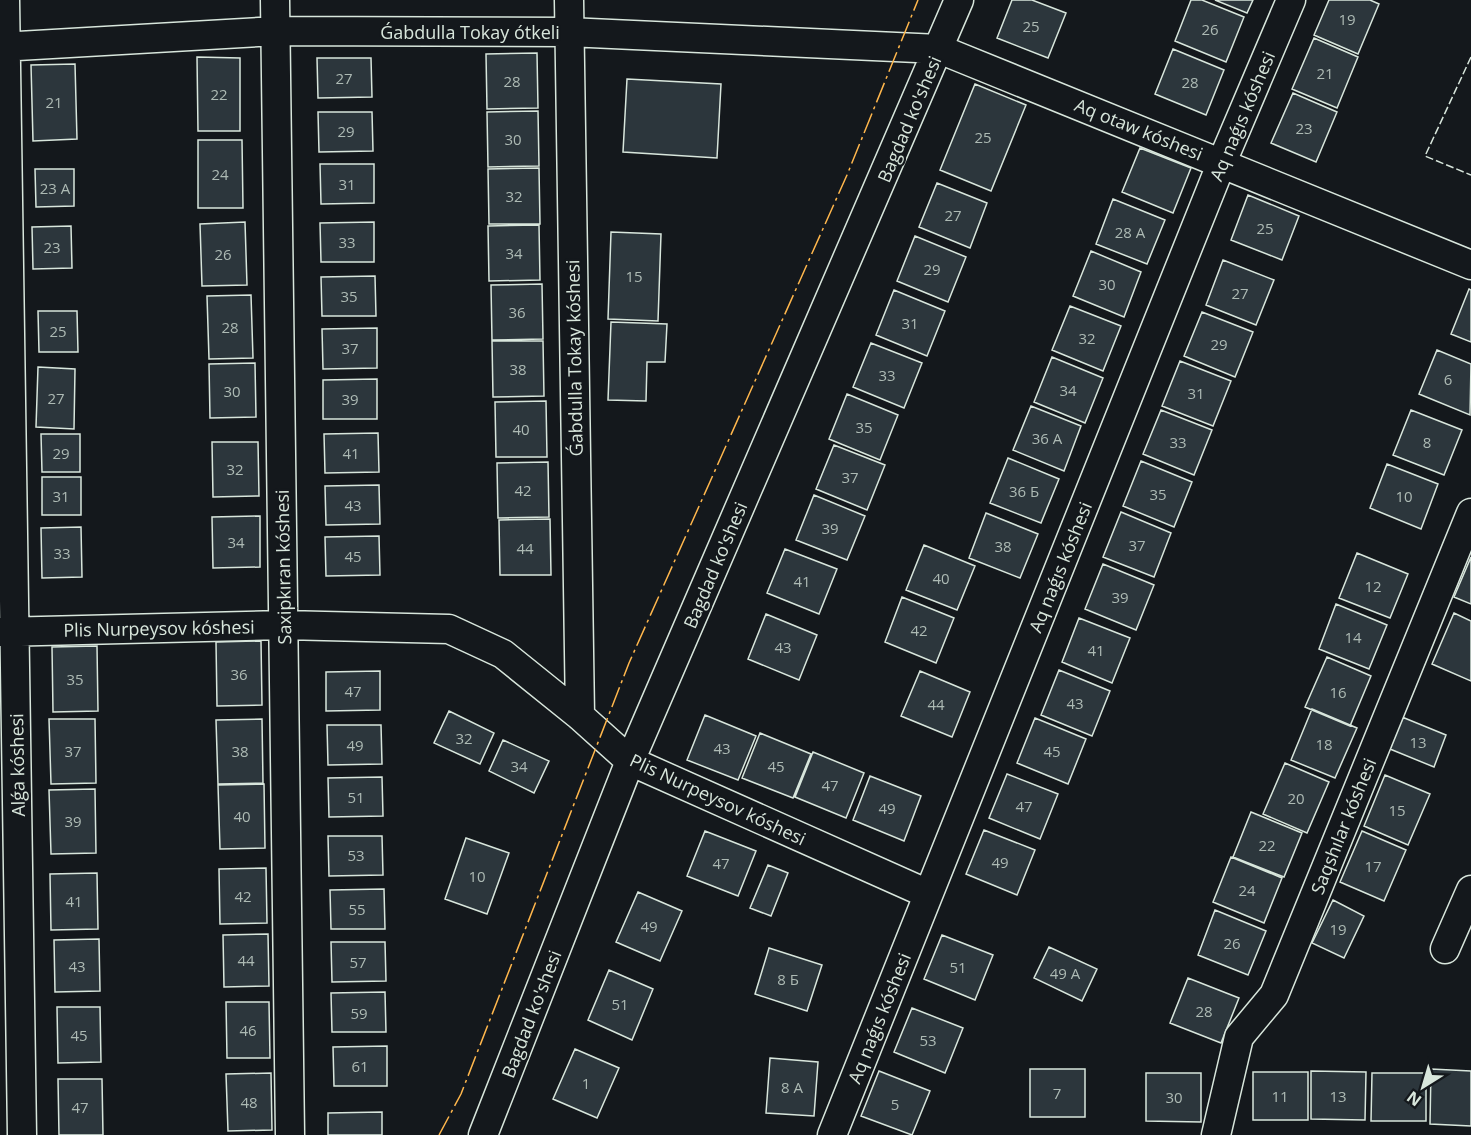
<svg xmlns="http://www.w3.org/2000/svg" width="1471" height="1135" font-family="'Open Sans',sans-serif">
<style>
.building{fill:#2c363c;stroke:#d8e6dc;stroke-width:1.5}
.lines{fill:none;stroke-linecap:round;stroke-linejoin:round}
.minor-casing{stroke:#d8e6dc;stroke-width:31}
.minor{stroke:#14181c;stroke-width:28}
.fence{stroke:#d8e6dc;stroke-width:1.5;stroke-dasharray:8 3;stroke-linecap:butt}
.power{stroke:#ffb74d;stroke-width:1.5;stroke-dasharray:21 4.5 3 4.5;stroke-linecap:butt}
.labels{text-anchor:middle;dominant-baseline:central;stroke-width:4.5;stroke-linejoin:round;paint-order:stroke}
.number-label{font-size:15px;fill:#adbab4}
.street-label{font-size:18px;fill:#d8e6dc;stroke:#14181c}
</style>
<rect width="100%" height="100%" fill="#14181c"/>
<path class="building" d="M1012 0H1032L1066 13 1048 58 997 38Z
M1191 0H1202L1244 17 1226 62 1175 41Z
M1215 0H1253L1247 13Z
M1329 0H1370L1379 4 1358 54 1314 35Z
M1314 38 1358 57 1337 108 1292 89Z
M1173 49 1224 70 1206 115 1155 94Z
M537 53 538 108 487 109 486 54Z
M197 57 240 58V131H198Z
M317 58H371L372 97 318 98Z
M75 64 77 139 33 141 31 65Z
M627 79 721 84 717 158 623 152Z
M975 84 1026 105 991 191 940 170Z
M1293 93 1337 112 1316 162 1271 143Z
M538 111 539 166 488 167 487 112Z
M318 112H372L373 151 319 152Z
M198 140H242L243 208H198Z
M1140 148 1191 168 1173 213 1122 192Z
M320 164H374V203L321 204Z
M539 168 540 224H489L488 169Z
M35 169H74V206L36 207Z
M937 183 987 203 970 248 919 227Z
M1248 195 1299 216 1282 260 1231 240Z
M1113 199 1165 220 1147 264 1096 244Z
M245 222 247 285 202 286 200 224Z
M374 222V262H321L320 223Z
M539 225 540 280 489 281 488 226Z
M71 226 72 268 33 269 32 227Z
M611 232 661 234 658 321 608 319Z
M915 236 966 257 948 302 897 281Z
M1091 251 1141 272 1124 317 1073 296Z
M1223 260 1274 280 1256 325 1206 305Z
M375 276 376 316H322L321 277Z
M542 284 543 339 492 340 491 285Z
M1469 289 1471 290V342L1451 334Z
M894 290 945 311 927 356 876 335Z
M251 295 253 358 209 359 207 296Z
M1070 306 1121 326 1103 371 1052 350Z
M38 311H77L78 352H39Z
M1202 312 1253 332 1235 377 1184 356Z
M611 322 667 324 665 362H647L646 401 608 400Z
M377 328V368L323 369 322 329Z
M492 341H543L544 396 493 397Z
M871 343 922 363 904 408 853 387Z
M1437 350 1471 364 1470 415 1419 394Z
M1052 357 1103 378 1085 423 1034 402Z
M1180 361 1231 381 1213 426 1162 406Z
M255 363 256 417 210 418 209 364Z
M38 367 75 369 74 429 36 427Z
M377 379V419H323V380Z
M847 394 898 415 880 460 829 439Z
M546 401 547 457H496L495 402Z
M1031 406 1081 426 1064 471 1013 450Z
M1161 410 1212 430 1194 475 1143 454Z
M1411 410 1462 430 1444 475 1393 455Z
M378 433 379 472 325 473 324 434Z
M41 434H80V472H42Z
M212 442H258L259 496 213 497Z
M834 445 885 465 867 510 816 489Z
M1008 458 1059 479 1041 523 990 503Z
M1141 461 1192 482 1174 527 1123 506Z
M548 462 549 517 498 518 497 463Z
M1387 464 1438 484 1421 529 1370 508Z
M42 477H81V515H42Z
M379 485 380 524 326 525 325 486Z
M814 495 865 516 847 560 796 540Z
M1121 512 1171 533 1154 577 1103 557Z
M986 513 1038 534 1020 578 969 558Z
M260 516V567L213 568 212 517Z
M550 519 551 575H500L499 520Z
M81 527 82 577 42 578 41 528Z
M379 536 380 575 326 576 325 537Z
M924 545 975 566 957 610 906 590Z
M785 549 837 569 819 614 767 593Z
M1357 553 1408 574 1390 618 1339 598Z
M1471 557V604L1454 597Z
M1103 564 1154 585 1136 630 1085 609Z
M902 597 954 618 936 663 885 642Z
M1336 604 1387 625 1369 669 1319 649Z
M1454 613 1471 621V681L1432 664Z
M766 614 817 635 799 680 748 659Z
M1079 618 1130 638 1112 683 1062 662Z
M261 641 262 705 217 706 216 642Z
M97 646 98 711 53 712 52 647Z
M1327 657 1371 676 1350 726 1305 707Z
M1059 670 1110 691 1092 736 1041 715Z
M380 671V710L326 711V672Z
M920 671 970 692 952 737 901 716Z
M1312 709 1357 728 1335 778 1291 760Z
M449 711 494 733 480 764 434 743Z
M705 715 756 736 738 780 687 760Z
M1402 717 1446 735 1434 767 1390 749Z
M1035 718 1086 739 1068 784 1017 763Z
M49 719H95L96 783 51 784Z
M262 719 263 783 218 784 216 720Z
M327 725H381L382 764 328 765Z
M760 733 811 754 793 798 742 778Z
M503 740 549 761 534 793 489 771Z
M813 752 864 773 846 818 795 797Z
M1285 763 1329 782 1307 833 1263 814Z
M1007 774 1058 794 1040 839 989 818Z
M1385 775 1430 794 1408 845 1364 826Z
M870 776 921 796 904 841 853 820Z
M382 777 383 816 329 817 328 778Z
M264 784 265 848 220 849 218 785Z
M95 789 96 853 51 854 49 790Z
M1251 812 1302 833 1284 877 1233 857Z
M984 830 1035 850 1017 895 966 874Z
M705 831 756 851 738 896 687 876Z
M1362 831 1406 850 1384 901 1340 882Z
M328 836H382L383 875 329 876Z
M466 838 509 853 487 914 445 899Z
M1231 857 1282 878 1264 923 1213 902Z
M768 865 788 873 771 916 750 908Z
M266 868 267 923 220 924 219 869Z
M97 873 98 929 51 930 50 874Z
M384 889 385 929H331L330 890Z
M638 892 682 911 660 961 616 942Z
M1333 900 1364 916 1344 958 1312 943Z
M1215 910 1266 931 1248 975 1198 955Z
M268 934 269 986 224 987 223 935Z
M942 935 993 955 975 1000 924 979Z
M99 939 100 991 55 992 54 940Z
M331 942H385L386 981 332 982Z
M1049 947 1097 969 1082 1001 1034 978Z
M769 948 822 965 807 1011 755 994Z
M609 970 653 989 632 1040 588 1020Z
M1188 978 1239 998 1221 1043 1170 1023Z
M385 992 386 1032H332L331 993Z
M226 1002H269L270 1058H227Z
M57 1007H100L101 1062 58 1063Z
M912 1008 963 1028 945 1073 894 1052Z
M387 1046V1086H334L333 1047Z
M575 1049 619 1068 597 1118 553 1099Z
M770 1058 818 1062 814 1116 766 1113Z
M1030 1069H1085V1117H1030Z
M1431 1069 1471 1071V1126L1430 1124Z
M879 1071 930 1091 912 1135 861 1116Z
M1311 1071 1366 1072 1365 1120 1311 1119Z
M1253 1072H1308V1120H1253Z
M271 1073 272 1130 228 1131 226 1074Z
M1146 1073H1201V1122L1146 1121Z
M1372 1073H1426V1121H1371Z
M58 1079H102L103 1135H59Z
M382 1112V1135H328V1113Z"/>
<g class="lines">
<g class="minor-casing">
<path id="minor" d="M5 0 22 1135
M275 0 290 1135
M569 0 580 716
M0 47 276 31 568 32 939 49 1471 265
M0 632 283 625 449 629 503 654 580 716 630 761 928 894
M1445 949 1471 890
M483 1135 630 761 959 0
M832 1135 1222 162 1291 0
M1216 1135 1239 1037 1274 995 1471 513"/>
</g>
<use href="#minor" class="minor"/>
<path class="fence" d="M1471 57 1425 156 1471 175"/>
<path class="power" d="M439 1135 461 1094 629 663 847 175 918 0"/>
</g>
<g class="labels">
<g class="number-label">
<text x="1347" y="19">19</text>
<text x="1031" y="26">25</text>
<text x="1210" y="29">26</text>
<text x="1325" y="73">21</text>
<text x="344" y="78">27</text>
<text x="512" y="81">28</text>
<text x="1190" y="82">28</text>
<text x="219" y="94">22</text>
<text x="54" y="102">21</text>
<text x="1304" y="128">23</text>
<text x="346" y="131">29</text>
<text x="983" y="137">25</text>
<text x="513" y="139">30</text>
<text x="220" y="174">24</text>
<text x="347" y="184">31</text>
<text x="55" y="188">23 А</text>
<text x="514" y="196">32</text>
<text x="953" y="215">27</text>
<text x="1265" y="228">25</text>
<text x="1130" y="232">28 А</text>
<text x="347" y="242">33</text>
<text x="52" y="247">23</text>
<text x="514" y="253">34</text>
<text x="223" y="254">26</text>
<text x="932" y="269">29</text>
<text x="634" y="276">15</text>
<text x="1107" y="284">30</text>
<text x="1240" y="293">27</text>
<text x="349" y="296">35</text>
<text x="517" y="312">36</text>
<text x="910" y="323">31</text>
<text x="230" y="327">28</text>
<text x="58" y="331">25</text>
<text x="1087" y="338">32</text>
<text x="1219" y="344">29</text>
<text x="350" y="348">37</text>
<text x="518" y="369">38</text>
<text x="887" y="375">33</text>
<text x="1448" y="379">6</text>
<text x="1068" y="390">34</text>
<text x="232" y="391">30</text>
<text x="1196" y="393">31</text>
<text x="56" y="398">27</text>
<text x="350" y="399">39</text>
<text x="864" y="427">35</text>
<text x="521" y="429">40</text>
<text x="1047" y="438">36 А</text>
<text x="1178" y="442">33</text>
<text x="1427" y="442">8</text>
<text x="61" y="453">29</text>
<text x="351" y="453">41</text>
<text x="235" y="469">32</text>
<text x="850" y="477">37</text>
<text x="523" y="490">42</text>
<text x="1024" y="491">36 Б</text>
<text x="1158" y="494">35</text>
<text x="61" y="496">31</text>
<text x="1404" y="496">10</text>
<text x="353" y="505">43</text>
<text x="830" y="528">39</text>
<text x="236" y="542">34</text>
<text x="1137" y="545">37</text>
<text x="1003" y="546">38</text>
<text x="525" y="548">44</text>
<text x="62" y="553">33</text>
<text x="353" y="556">45</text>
<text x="941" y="578">40</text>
<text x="802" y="581">41</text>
<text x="1373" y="586">12</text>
<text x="1120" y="597">39</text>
<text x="919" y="630">42</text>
<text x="1353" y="637">14</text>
<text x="783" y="647">43</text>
<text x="1096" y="650">41</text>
<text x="239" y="674">36</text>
<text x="75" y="679">35</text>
<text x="353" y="691">47</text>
<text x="1338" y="692">16</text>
<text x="1075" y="703">43</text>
<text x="936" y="704">44</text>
<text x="464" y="738">32</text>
<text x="1418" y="742">13</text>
<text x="1324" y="744">18</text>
<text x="355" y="745">49</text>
<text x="722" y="748">43</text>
<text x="73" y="751">37</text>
<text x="240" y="751">38</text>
<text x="1052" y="751">45</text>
<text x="519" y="766">34</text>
<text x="776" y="766">45</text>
<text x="830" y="785">47</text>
<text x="356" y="797">51</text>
<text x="1296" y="798">20</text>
<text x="1024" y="806">47</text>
<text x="887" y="808">49</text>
<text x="1397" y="810">15</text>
<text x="242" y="816">40</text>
<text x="73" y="821">39</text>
<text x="1267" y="845">22</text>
<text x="356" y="855">53</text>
<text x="1000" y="862">49</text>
<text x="721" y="863">47</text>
<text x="1373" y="866">17</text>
<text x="477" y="876">10</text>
<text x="1247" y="890">24</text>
<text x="243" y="896">42</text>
<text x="74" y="901">41</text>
<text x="357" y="909">55</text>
<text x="649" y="926">49</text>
<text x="1338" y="929">19</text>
<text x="1232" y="943">26</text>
<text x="246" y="960">44</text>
<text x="358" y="962">57</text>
<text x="77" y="966">43</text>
<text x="958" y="967">51</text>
<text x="1065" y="973">49 А</text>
<text x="788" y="979">8 Б</text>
<text x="620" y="1004">51</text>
<text x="1204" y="1011">28</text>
<text x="359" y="1013">59</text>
<text x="248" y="1030">46</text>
<text x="79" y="1035">45</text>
<text x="928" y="1040">53</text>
<text x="360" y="1066">61</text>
<text x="586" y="1083">1</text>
<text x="792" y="1087">8 А</text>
<text x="1057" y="1093">7</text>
<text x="1280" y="1096">11</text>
<text x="1338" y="1096">13</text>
<text x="1174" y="1097">30</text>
<text x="249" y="1102">48</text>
<text x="895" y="1104">5</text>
<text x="80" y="1107">47</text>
</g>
<g class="street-label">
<text x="470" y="32">Ǵabdulla Tokay ótkeli</text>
<text transform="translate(1242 116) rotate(-67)">Aq naǵıs kóshesi</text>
<text transform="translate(909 119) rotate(-67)">Bagdad ko'shesi</text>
<text transform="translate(1139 129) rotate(22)">Aq otaw kóshesi</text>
<text transform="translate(574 358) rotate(-91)">Ǵabdulla Tokay kóshesi</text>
<text transform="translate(715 565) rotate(-67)">Bagdad ko'shesi</text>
<text transform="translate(283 567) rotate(-91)">Saxipkıran kóshesi</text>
<text transform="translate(1060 567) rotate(-68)">Aq naǵıs kóshesi</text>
<text transform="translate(159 628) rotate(-1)">Plis Nurpeysov kóshesi</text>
<text transform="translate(17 765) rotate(-91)">Alǵa kóshesi</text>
<text transform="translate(718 799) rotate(25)">Plis Nurpeysov kóshesi</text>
<text transform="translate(1343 826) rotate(-68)">Saqshılar kóshesi</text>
<text transform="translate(531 1014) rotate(-69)">Bagdad ko'shesi</text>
<text transform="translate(879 1018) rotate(-68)">Aq naǵıs kóshesi</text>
</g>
</g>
<g transform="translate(1423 1087) rotate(217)" stroke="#14181c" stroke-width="4.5" paint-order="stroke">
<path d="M0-4.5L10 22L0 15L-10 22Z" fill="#d8e6dc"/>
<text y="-9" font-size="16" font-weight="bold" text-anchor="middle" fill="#d8e6dc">N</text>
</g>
</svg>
